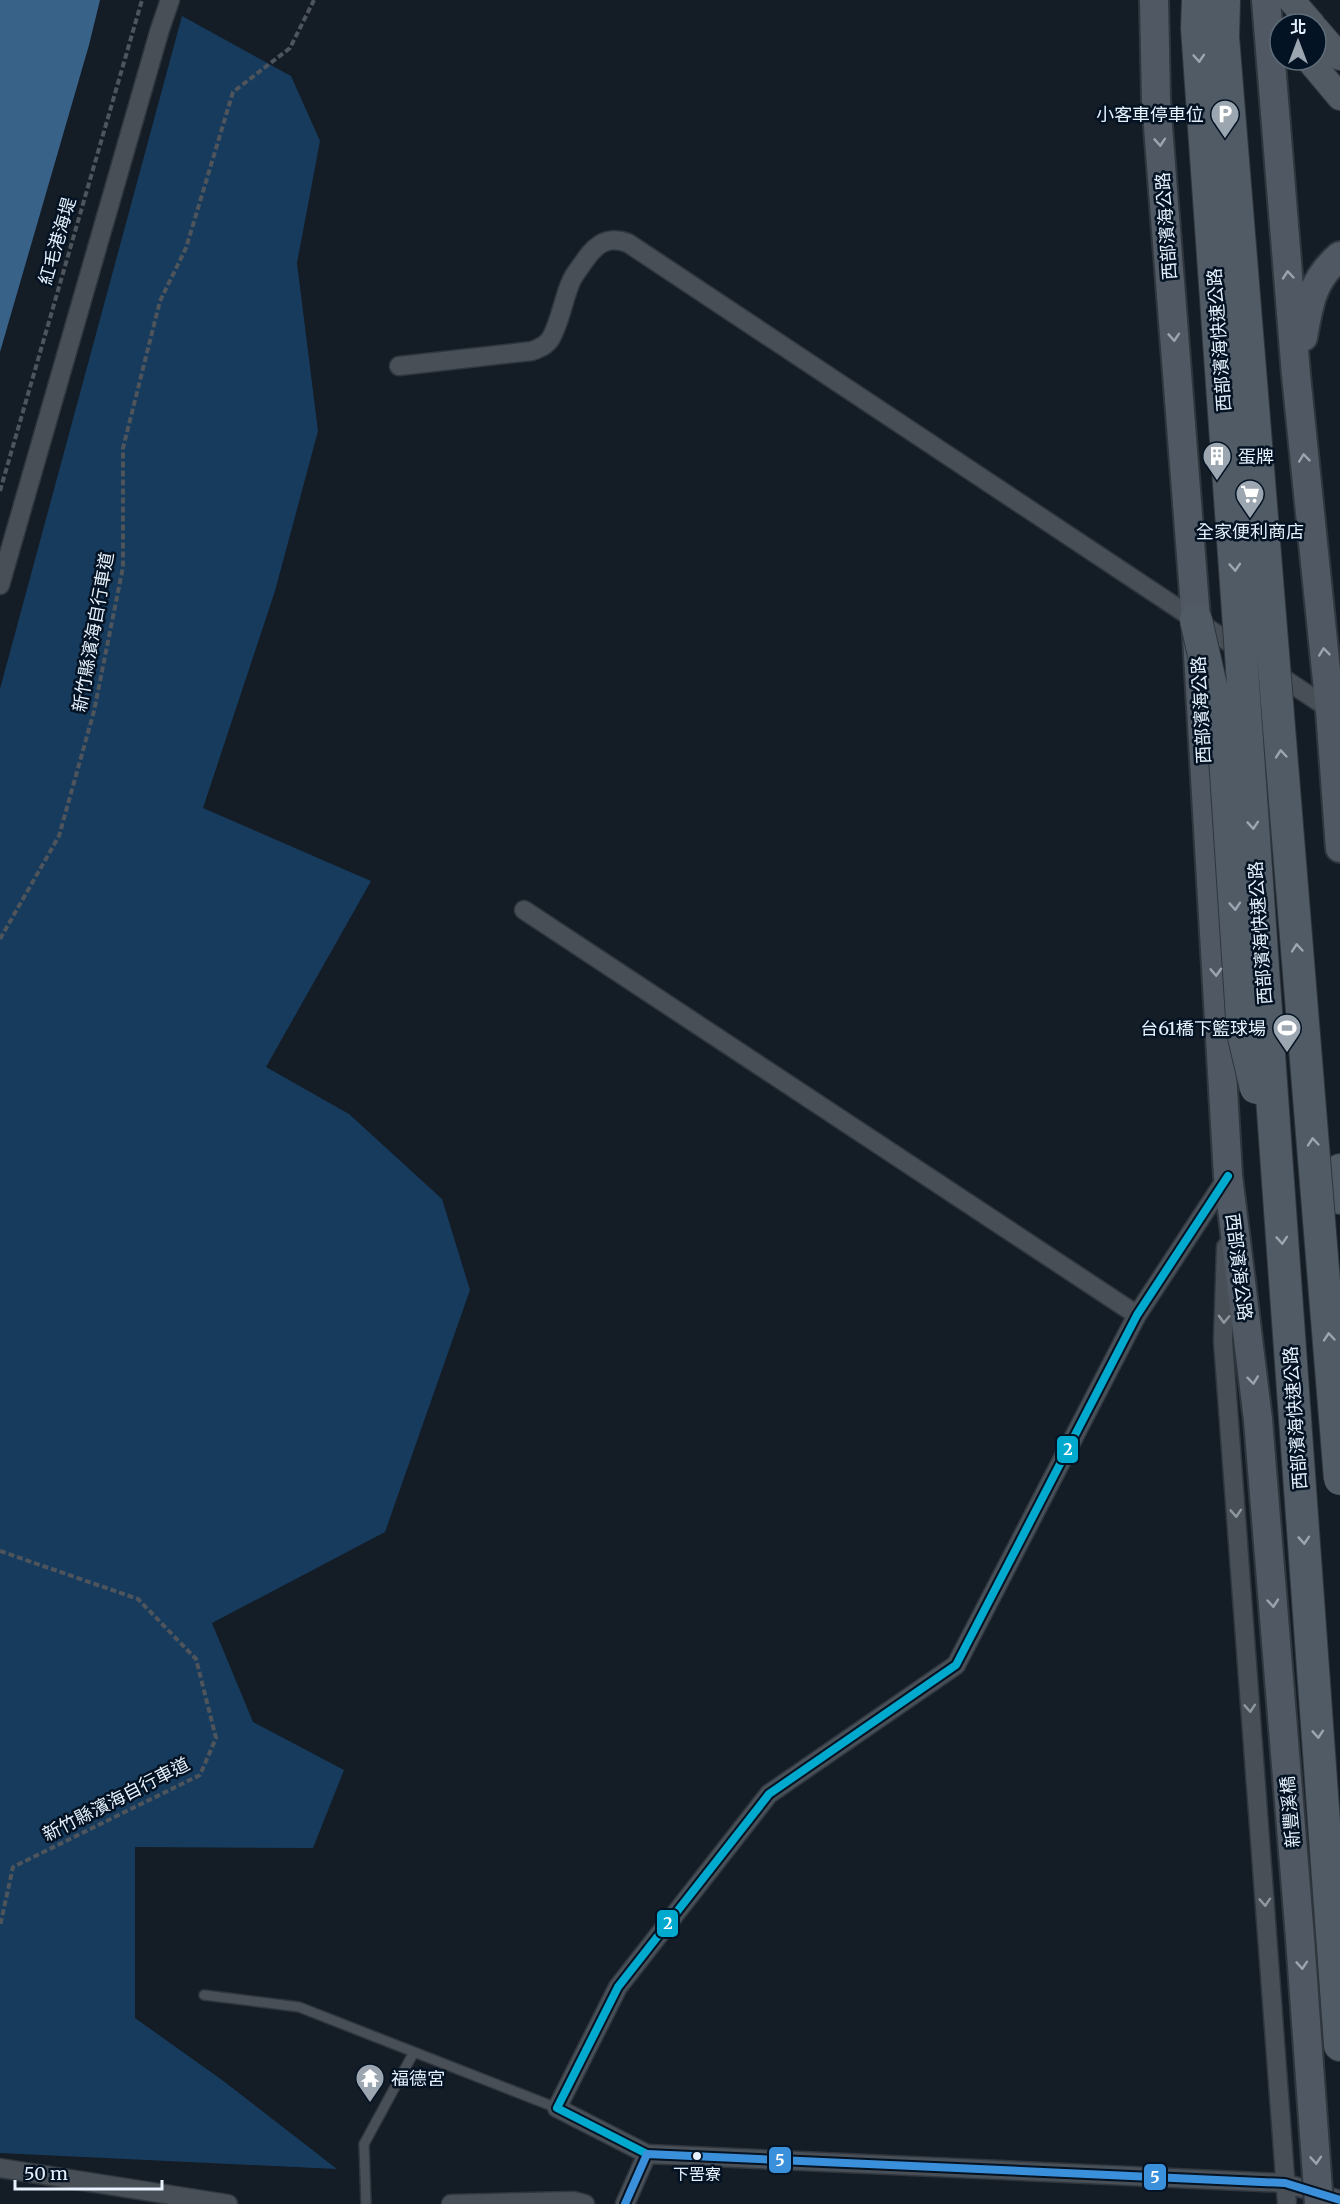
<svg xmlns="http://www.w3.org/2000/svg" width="1340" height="2204" font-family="Merriweather,'Noto Sans TC',serif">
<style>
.green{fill:#173b5d}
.water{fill:#396289}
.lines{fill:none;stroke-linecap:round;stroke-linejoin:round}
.lane-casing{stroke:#2f363d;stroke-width:12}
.street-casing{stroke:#2f363d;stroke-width:21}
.secondary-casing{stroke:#2f363d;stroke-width:28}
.primary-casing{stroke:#2f363d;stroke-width:32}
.highway-casing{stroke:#2f363d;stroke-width:34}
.path{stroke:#4e545b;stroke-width:4;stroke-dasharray:6 3;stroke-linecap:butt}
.lane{stroke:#484f56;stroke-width:9}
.street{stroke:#484f56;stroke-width:18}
.secondary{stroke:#515a62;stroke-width:26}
.primary{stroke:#505963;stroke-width:28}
.highway{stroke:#505b66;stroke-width:32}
.primary-bridge-casing{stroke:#2f363d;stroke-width:32;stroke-linecap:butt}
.highway-bridge-casing{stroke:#2f363d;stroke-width:34;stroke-linecap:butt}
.primary-bridge{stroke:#505963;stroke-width:28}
.highway-bridge{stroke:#505b66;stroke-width:32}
.bus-1-casing{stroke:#041323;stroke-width:12}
.bus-2-casing{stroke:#041323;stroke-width:12}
.bus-1{stroke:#00a9ce;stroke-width:8}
.bus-2{stroke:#3a90db;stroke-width:8}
.oneway{stroke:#9ba6b2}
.oneway2{stroke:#9ba5b0}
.oneway3{stroke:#8f98a1}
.bus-dot{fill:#e6f1fd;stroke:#041323;stroke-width:2}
.labels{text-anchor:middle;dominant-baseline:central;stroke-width:5;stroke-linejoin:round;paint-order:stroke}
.bus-label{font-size:16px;fill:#e6f1fd;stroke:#041323}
.poi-label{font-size:18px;fill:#e6f1fd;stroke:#041323;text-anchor:end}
.street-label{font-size:18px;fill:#e6f1fd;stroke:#041323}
.line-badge{stroke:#041323;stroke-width:2}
.badge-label{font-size:16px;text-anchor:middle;font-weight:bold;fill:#fff}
</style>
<rect width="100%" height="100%" fill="#141c25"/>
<path class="green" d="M182 16 291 76 320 141 297 263 318 431 275 591 203 808 371 881 266 1067 349 1114 442 1199 470 1290 385 1532 212 1623 253 1722 344 1770 313 1848 135 1847V2018L222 2080 337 2169 0 2153V689Z"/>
<path class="water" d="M0 0H100L89 45 0 352Z"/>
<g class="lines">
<g class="lane-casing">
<path id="lane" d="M204 1995 299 2007 557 2108
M366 2204 364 2144 414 2052"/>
</g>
<g class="street-casing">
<path id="street" d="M399 366 532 351C540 348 547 345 551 338 560 322 563 301 570 284 573 275 580 268 585 260 597 243 608 236 628 243L1334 712
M0 585 160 29 170 0
M524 910 1137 1315
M1226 1247 1223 1341 1287 2204
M647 2154 557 2108 618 1987 769 1794 956 1665 1137 1315 1228 1176
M0 2168 228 2204
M451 2204 573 2201 585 2204
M625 2204 647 2154 1285 2183 1340 2200"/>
</g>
<g class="secondary-casing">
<path id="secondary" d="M1291 0 1312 24
M1316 29 1340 57
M1309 60 1340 97"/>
</g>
<g class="primary-casing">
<path id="primary" d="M1154 0 1156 100 1196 620 1228 1176 1258 1420
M1266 0 1296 375 1330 710 1340 848
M1303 337C1309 303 1312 280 1340 256"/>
</g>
<g class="highway-casing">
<path id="highway" d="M1340 1170V1198
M1278 1182 1340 2045"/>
</g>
<path class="path" d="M0 491 142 0
M0 939 59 836 94 711 123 567V448L160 301 186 248 233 92 290 48 314 0
M0 1551 138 1599 196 1659 216 1738 200 1775 13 1867 0 1926"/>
<use href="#lane" class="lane"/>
<use href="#street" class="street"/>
<use href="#secondary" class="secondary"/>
<use href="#primary" class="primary"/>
<use href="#highway" class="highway"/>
<g class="primary-bridge-casing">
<path id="primary-bridge" d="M1258 1420 1300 1938 1319 2204"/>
</g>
<g class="highway-bridge-casing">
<path id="highway-bridge" d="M1198 0 1197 28 1278 1182
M1224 0 1223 37 1340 1479
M1196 620 1224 743 1243 1033 1256 1088"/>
</g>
<use href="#primary-bridge" class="primary-bridge"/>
<use href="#highway-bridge" class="highway-bridge"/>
<g class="bus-1-casing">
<path id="bus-1" d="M647 2154 557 2108 618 1987 769 1794 956 1665 1137 1315 1228 1176"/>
</g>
<g class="bus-2-casing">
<path id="bus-2" d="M625 2204 647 2154 1285 2183 1340 2200"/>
</g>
<use href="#bus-1" class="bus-1"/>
<use href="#bus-2" class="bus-2"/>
</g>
<defs><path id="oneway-chevron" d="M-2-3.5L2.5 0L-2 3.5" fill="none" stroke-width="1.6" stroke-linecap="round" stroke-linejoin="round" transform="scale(1.5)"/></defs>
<g class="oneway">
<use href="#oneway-chevron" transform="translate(1199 58) rotate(86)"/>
<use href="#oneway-chevron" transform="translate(1235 567) rotate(86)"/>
<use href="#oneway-chevron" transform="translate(1281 754) rotate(-95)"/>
<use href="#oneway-chevron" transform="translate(1253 825) rotate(86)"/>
<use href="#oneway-chevron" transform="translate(1235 906) rotate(86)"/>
<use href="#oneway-chevron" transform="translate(1297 948) rotate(-95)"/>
<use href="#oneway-chevron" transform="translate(1313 1142) rotate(-95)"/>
<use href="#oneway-chevron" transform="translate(1282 1240) rotate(86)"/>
<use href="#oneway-chevron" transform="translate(1329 1337) rotate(-95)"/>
<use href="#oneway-chevron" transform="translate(1304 1540) rotate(86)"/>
<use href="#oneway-chevron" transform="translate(1318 1734) rotate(86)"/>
</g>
<g class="oneway2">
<use href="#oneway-chevron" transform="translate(1160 142) rotate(86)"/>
<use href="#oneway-chevron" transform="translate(1288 275) rotate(-95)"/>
<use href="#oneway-chevron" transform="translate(1174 337) rotate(86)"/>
<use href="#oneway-chevron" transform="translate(1304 458) rotate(-96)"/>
<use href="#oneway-chevron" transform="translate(1324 652) rotate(-96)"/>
<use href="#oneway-chevron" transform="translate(1216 972) rotate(87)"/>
<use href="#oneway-chevron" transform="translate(1253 1380) rotate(83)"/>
<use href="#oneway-chevron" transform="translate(1273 1603) rotate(85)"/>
<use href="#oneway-chevron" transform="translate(1302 1965) rotate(86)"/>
<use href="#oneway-chevron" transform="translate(1316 2160) rotate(86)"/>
</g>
<g class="oneway3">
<use href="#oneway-chevron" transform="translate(1224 1319) rotate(92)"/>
<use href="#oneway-chevron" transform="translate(1236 1513) rotate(86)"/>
<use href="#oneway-chevron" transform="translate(1250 1708) rotate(86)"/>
<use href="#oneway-chevron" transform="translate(1265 1902) rotate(86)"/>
</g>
<defs>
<g id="parking-pin" transform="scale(1.5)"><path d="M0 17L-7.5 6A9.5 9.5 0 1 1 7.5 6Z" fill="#9ca6b1" stroke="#041323"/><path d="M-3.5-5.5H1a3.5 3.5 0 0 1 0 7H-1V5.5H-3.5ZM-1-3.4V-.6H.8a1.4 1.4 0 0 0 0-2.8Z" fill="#fff"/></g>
<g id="building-pin" transform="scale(1.5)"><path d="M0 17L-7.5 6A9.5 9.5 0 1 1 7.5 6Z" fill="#9ca6b1" stroke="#041323"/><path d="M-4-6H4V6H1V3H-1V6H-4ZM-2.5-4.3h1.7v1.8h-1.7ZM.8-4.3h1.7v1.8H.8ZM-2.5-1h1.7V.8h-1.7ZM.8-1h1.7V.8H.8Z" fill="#fff"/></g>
<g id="supermarket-pin" transform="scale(1.5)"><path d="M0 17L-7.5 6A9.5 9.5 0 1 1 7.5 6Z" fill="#9ca6b1" stroke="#041323"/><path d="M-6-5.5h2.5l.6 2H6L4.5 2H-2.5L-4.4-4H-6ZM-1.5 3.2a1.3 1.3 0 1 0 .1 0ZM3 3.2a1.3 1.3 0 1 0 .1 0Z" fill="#fff"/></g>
<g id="stadium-pin" transform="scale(1.5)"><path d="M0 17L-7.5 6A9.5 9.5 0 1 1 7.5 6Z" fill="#9ca6b1" stroke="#041323"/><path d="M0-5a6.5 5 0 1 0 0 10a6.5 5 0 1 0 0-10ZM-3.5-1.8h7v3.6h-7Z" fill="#fff"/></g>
<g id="temple-pin" transform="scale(1.5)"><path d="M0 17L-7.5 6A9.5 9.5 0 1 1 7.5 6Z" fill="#9ca6b1" stroke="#041323"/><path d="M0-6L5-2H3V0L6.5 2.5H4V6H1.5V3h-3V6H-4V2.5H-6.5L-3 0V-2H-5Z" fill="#fff"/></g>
</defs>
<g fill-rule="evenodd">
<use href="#parking-pin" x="1225" y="114"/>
<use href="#building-pin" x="1217" y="456"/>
<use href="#supermarket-pin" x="1250" y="494"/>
<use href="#stadium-pin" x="1287" y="1028"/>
<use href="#temple-pin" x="370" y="2078"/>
</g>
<circle class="bus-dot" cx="697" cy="2156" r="5"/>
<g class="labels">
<g class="bus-label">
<text x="697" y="2174">下罟寮</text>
</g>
<g class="poi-label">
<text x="1204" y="114">小客車停車位</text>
<text x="1238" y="456" text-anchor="start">蛋牌</text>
<text x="1250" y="531" text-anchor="middle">全家便利商店</text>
<text x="1266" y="1028">台61橋下籃球場</text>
<text x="391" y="2078" text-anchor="start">福德宮</text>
</g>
<g class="street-label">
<text transform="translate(1166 226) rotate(-94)">西部濱海公路</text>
<text transform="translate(57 241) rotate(-74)">紅毛港海堤</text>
<text transform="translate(1219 340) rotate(-94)">西部濱海快速公路</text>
<text transform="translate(93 632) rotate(-80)">新竹縣濱海自行車道</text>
<text transform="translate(1201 710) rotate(-93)">西部濱海公路</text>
<text transform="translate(1260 933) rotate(-94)">西部濱海快速公路</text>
<text transform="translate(1239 1267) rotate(83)">西部濱海公路</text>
<text transform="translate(1295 1418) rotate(-94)">西部濱海快速公路</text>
<text transform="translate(116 1799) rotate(-27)">新竹縣濱海自行車道</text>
<text transform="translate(1290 1812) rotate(-95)">新豐溪橋</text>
</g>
</g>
<g class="line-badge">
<rect x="1056" y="1435" width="23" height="29" rx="6" fill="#00a9ce"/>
<rect x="656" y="1909" width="23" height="29" rx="6" fill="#00a9ce"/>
<rect x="768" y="2146" width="24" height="28" rx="6" fill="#3a90db"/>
<rect x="1143" y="2163" width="24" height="28" rx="6" fill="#3a90db"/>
</g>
<g class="badge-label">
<text x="1068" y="1455">2</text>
<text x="668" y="1929">2</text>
<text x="780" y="2166">5</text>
<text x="1155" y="2183">5</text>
</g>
<g transform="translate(1298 42)"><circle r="28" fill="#041323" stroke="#5e6c7a" stroke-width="1.5"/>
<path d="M0-4.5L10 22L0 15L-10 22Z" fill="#9ca6b1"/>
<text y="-9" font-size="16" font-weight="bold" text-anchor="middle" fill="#e6f1fd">北</text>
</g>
<path d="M15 2180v9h147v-9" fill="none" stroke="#e6f1fd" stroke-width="3"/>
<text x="24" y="2180" font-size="18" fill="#e6f1fd" stroke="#041323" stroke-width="4.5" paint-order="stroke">50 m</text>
</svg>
